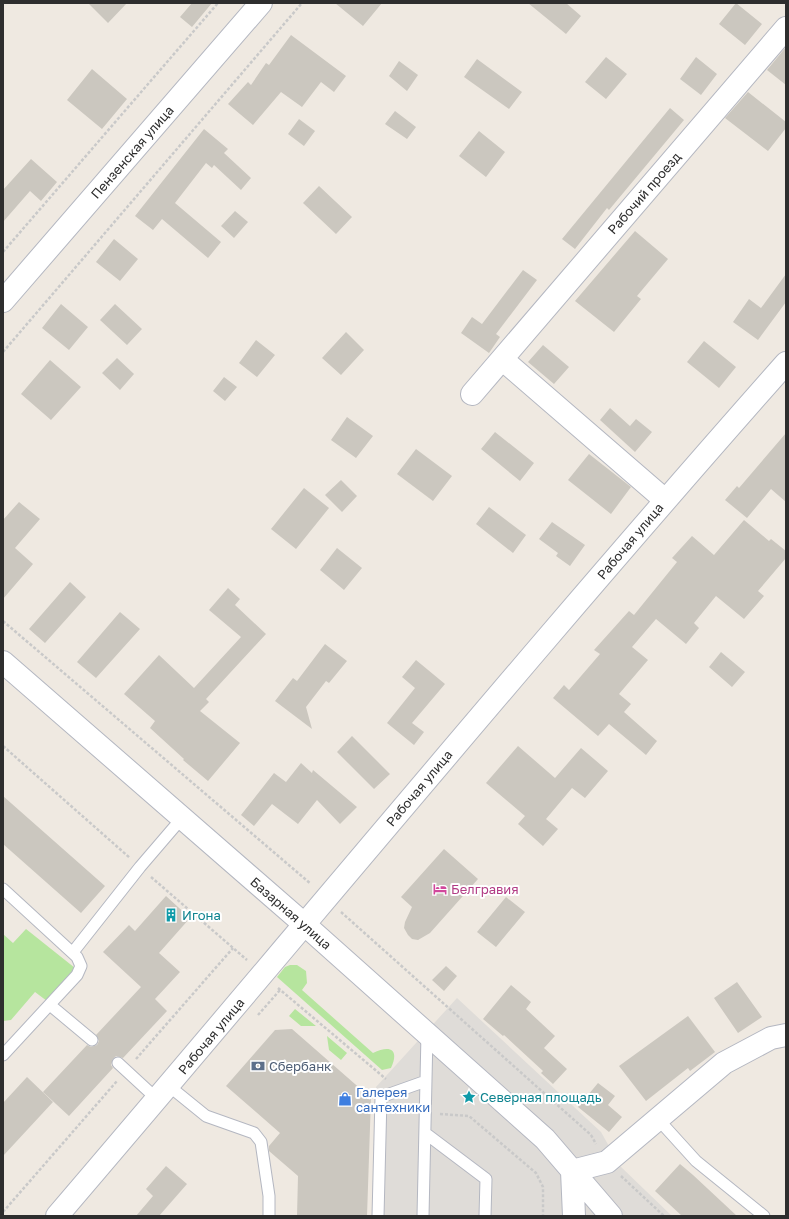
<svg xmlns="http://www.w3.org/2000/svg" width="789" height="1219" font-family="'Golos Text',sans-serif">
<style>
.green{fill:#b6e59e}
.plaza{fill:#dfdcd8}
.building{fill:#cbc7bf}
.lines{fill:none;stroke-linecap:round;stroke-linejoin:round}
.lane-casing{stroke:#b4b7c1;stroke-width:13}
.street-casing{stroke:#b4b7c1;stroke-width:24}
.secondary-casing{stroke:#b4b7c1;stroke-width:24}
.path{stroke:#c9c9c9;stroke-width:2.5;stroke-dasharray:3 2;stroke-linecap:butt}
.lane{stroke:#fff;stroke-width:11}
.street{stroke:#fff;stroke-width:22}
.secondary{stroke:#fff;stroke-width:22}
.labels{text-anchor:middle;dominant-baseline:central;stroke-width:4;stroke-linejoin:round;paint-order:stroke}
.street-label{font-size:13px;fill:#2e2e2e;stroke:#fff}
.hotel-label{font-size:13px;fill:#b23c85;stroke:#fff;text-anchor:start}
.culture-label{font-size:13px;fill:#0d838f;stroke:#fff;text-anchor:start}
.service-label{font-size:13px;fill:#4e5e75;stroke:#fff;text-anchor:start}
.shop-label{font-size:13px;fill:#366cbe;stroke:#fff;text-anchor:start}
</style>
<rect width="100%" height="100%" fill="#efe9e1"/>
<path class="green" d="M26 929 75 968 47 1001 35 992 11 1020 3 1021V934L13 943Z
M290 965H297L306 971 307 983 302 990 373 1053C389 1045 400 1048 391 1068L382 1070 277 977 285 967Z
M295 1009 316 1026H301L289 1016Z
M327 1036 347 1053 341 1060 329 1050Z"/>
<path class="plaza" d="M457 998 601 1132 620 1166 672 1216H374L376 1087Z"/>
<path class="building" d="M88 3H127L108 23Z
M192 3H212L192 27 180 17Z
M335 3H382L363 26Z
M528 3H566L581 16 566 34Z
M736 3 762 24 745 45 719 24Z
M291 35 346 76 334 92 321 82 302 107 281 92 253 125 228 104 248 82 251 85 266 63 269 65Z
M786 47V85L767 70Z
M606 57 627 74 606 99 585 82Z
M696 57 717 74 701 95 680 79Z
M477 59 522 92 509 109 464 77Z
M399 61 418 75 407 91 389 76Z
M92 69 127 99 102 129 67 100Z
M748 92 786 122V128L768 151 725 118Z
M670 108 684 120 609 210 607 208 575 249 562 239Z
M395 111 416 127 407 139 385 124Z
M299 119 315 131 304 146 288 134Z
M204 129 228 149 224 153 251 178 241 190 214 165 212 168 206 163 175 203 221 242 208 258 162 219 153 230 135 216Z
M479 131 505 152 486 177 459 156Z
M31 159 57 182 41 201 30 191 3 222V190Z
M319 186 352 217 336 234 303 203Z
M235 211 248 222 234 238 221 226Z
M635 231 668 259 637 296 641 299 614 332 575 301Z
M114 239 138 259 120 281 96 262Z
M523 270 537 280 496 334 500 337 489 353 461 333 472 317 482 324Z
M786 274V302L758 340 733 322 749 299 761 308Z
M61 304 88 327 69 350 42 328Z
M115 304 142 329 127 345 100 320Z
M346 332 364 350 341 375 322 358Z
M256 340 275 355 257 377 239 363Z
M704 341 736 367 719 388 687 362Z
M543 345 569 367 554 384 528 362Z
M117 358 134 374 120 390 102 373Z
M50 360 81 387 51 420 21 394Z
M224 377 237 387 225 401 213 391Z
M610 408 630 426 636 419 652 432 635 452 600 420Z
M347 417 373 436 356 458 331 440Z
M495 432 534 463 520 481 481 449Z
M786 433V502L771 489 747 518 725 500 737 486 739 488Z
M416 449 452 476 433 501 397 474Z
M589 454 631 487 611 514 568 480Z
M341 480 357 496 342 512 325 495Z
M304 488 329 508 296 549 271 529Z
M19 502 40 519 15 548 33 564 3 599V520Z
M489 507 526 535 513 553 476 524Z
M744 520 769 541 771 539 786 551V558L758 591 764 596 744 619 716 596 694 623 699 628 686 644 656 619 632 647 648 660 619 694 631 704 624 712 657 741 646 755 609 724 598 736 553 698 564 685 569 690 600 654 594 650 629 611 634 615 677 562 672 558 692 536 714 555Z
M552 522 585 545 570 566 556 556 558 553 539 539Z
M337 548 362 568 344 590 320 570Z
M70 582 86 597 45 643 29 629Z
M228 588 240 599 235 605 266 634 206 699 209 702 200 711 240 743 208 781 183 760 184 759 150 728 155 721 124 694 159 655 194 688 241 637 209 610Z
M120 612 140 629 96 678 77 662Z
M325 644 347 661 329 683 326 681 306 707 312 729 275 701 293 678 297 681Z
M721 652 745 672 732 687 709 667Z
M416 660 445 684 412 723 424 732 414 745 387 723 415 688 402 677Z
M352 736 390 774 374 789 337 752Z
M518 746 555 778 581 748 608 771 585 798 572 788 546 819 558 829 543 846 518 824 525 816 486 783Z
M301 763 312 773 313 770 357 807 340 824 317 800 298 824 272 804 254 826 241 815 274 773 286 782Z
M3 796 105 886 81 913 3 844Z
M444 849 478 879 430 933 418 940 412 939 408 935 404 928 405 922 412 907 401 897Z
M166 896 190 918 159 953 180 972 155 999 167 1011 123 1058 116 1056 113 1059 111 1065 113 1068 69 1116 43 1092 87 1045 91 1047 97 1045 99 1041 96 1035 141 987 103 952 129 925 135 931Z
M506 897 525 912 496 947 477 932Z
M446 966 457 976 444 991 432 980Z
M737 982 762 1017 738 1033 714 998Z
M511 985 531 1002 526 1009 555 1036 544 1048 567 1069 553 1084 541 1073 543 1071 504 1035 503 1036 483 1019Z
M688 1016 715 1052 690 1071 688 1068 646 1101 619 1066Z
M292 1029 371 1098 367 1216H297L298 1176 269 1151V1146L280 1133 226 1086 275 1030Z
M27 1077 53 1102 3 1156V1103Z
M598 1083 615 1096 608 1105 622 1117 609 1132 578 1107Z
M680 1164 693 1175 737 1216H682L655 1191Z
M166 1166 187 1184 159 1216H136L153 1196 146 1189Z"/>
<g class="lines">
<g class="lane-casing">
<path id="lane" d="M3 889 77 957 81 966 77 975 3 1055
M73 952 140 867 182 818
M50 1005 92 1040
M118 1063 157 1099
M169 1086 206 1116 254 1133 261 1142 269 1196V1216
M657 1118 696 1161 764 1216
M425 1133 486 1179 485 1216
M378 1216 381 1097 426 1081
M423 1216 427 1034"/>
</g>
<g class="street-casing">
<path id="street" d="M3 301 261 3
M502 359 665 500
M472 394 786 28
M572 1171 607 1162 724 1063 771 1038 786 1035
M57 1216C300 932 538 643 786 363"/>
</g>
<g class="secondary-casing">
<path id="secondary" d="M3 662 304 924 545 1139 611 1216
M572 1171 574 1216"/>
</g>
<path class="path" d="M3 252 218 3
M3 352 302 3
M3 621 311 884
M3 746 130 858
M151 877 247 960
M341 912 591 1135 596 1144
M278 988 386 1079
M258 1015 280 990
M136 1059 233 948
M440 1114 469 1116 536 1173 543 1187V1216
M621 1176 664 1216
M3 1212 117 1081"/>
<use href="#lane" class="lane"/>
<use href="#street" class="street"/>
<use href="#secondary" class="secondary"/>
</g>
<defs>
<g id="hotel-bare" transform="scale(1.08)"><path d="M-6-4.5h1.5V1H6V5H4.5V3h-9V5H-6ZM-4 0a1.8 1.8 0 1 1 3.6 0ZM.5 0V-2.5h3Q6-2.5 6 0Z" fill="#d1479c" stroke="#fff" stroke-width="2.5" paint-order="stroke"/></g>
<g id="building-bare" transform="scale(1.08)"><path d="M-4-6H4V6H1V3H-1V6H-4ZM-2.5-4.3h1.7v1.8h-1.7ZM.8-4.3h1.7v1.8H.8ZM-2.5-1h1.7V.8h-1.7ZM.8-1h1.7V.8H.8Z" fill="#0f9aa8" stroke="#fff" stroke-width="2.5" paint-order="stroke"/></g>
<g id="bank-bare" transform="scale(1.08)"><path d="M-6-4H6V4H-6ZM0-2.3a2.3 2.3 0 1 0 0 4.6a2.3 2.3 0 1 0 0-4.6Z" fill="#5c6f8a" stroke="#fff" stroke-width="2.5" paint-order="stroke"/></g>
<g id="sight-bare" transform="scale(1.08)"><path d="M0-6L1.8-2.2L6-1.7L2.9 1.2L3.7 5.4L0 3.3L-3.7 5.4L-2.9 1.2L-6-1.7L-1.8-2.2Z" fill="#0f9aa8" stroke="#fff" stroke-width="2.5" paint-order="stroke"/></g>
<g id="shop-bare" transform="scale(1.08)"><path d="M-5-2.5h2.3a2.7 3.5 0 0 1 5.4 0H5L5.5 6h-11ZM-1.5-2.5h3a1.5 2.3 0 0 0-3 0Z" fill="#3f7fe0" stroke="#fff" stroke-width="2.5" paint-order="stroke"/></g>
</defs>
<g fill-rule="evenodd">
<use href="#hotel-bare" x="440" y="889"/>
<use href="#building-bare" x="171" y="915"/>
<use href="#bank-bare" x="258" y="1066"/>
<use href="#sight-bare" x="469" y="1097"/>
<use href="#shop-bare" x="345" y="1099"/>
</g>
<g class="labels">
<g class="street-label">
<text transform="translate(132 152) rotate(-49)">Пензенская улица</text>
<text transform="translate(644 193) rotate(-49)">Рабочий проезд</text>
<text transform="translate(630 541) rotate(-50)">Рабочая улица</text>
<text transform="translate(419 788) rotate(-50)">Рабочая улица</text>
<text transform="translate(291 913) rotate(41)">Базарная улица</text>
<text transform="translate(211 1036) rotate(-50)">Рабочая улица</text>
</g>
<g class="hotel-label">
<text x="451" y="889">Белгравия</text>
</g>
<g class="culture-label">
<text x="182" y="915">Игона</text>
<text x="480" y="1097">Северная площадь</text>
</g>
<g class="service-label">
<text x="269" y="1066">Сбербанк</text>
</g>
<g class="shop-label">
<text x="356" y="1092">Галерея<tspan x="356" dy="15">сантехники</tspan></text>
</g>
</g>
<rect width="789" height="1219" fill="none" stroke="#2e2e2e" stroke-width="8"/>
</svg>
